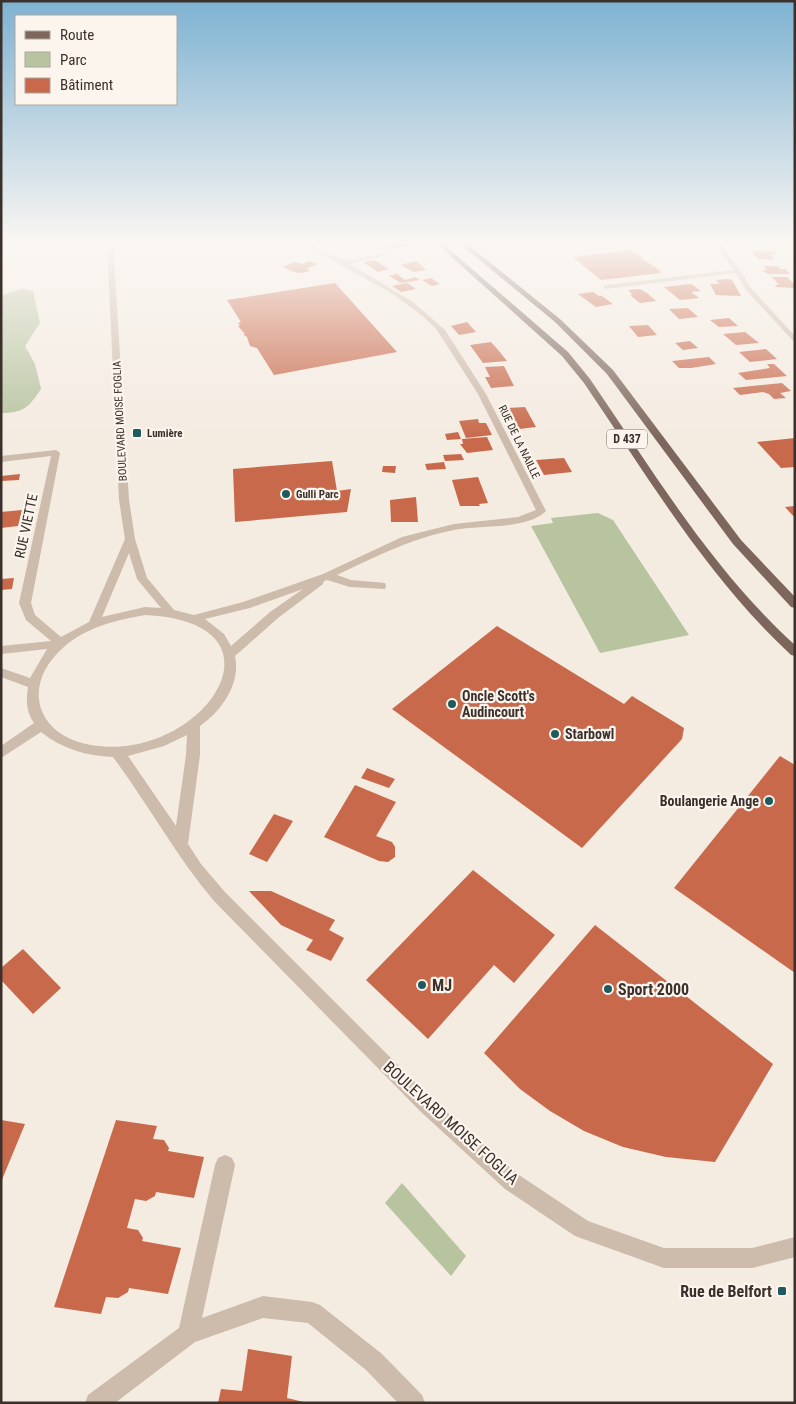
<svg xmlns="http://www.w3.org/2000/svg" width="796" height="1404" font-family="'Roboto Condensed',sans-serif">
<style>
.green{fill:#b8c4a0}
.building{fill:#c8694b}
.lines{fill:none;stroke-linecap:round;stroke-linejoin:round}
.minor{fill:#cdbbac;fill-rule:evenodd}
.major{fill:#7d675c;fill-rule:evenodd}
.poi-dot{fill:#1f5a5e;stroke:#fbf5ee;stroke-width:2}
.labels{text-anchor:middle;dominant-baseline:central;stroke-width:4.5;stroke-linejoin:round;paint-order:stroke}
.far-street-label{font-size:11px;fill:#3b302b;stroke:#fbf5ee}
.far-poi-label{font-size:11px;font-weight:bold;fill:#3b302b;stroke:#fbf5ee;text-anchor:start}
.shield{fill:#fbf5ee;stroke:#756b66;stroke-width:1}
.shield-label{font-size:12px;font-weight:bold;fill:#3b302b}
.street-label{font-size:14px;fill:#3b302b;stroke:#fbf5ee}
.poi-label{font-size:14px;font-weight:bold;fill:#3b302b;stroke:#fbf5ee;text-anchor:start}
.near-poi-label{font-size:16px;font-weight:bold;fill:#3b302b;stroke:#fbf5ee;text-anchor:start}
.near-street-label{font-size:16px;fill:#3b302b;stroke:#fbf5ee}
</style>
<rect width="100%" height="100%" fill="#f4ebe1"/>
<path class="green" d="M23 289 33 291 40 323 25 346 35 364 41 389C29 407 24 413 1 413V295Z
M598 513 613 520 689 635 600 653 531 526 553 523 551 518Z
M402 1183 466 1256 451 1276 385 1203Z"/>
<path class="building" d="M386 243H405L408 245 393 248Z
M630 250 644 258H641L661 271H659L661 273 601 280 573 257Z
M752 251H774L777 254H770L775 260 758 259Z
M374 260 389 269 378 272 363 262Z
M309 261 318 264 306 269 310 270 307 272 297 273 282 267 295 262 302 264Z
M416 261 426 270 414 272 400 265Z
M764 266H778L780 269H786L790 274H768L762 271 767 269Z
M397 274 405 280 415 277 420 280 401 283 389 276Z
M771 277H787L795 285V288L776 287 775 286 779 284Z
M431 278 440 284 432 286 422 280Z
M727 279 732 280 741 296 716 295 710 284H719L716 280Z
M335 283 397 352 274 375 257 348 250 346 247 337 243 334H245L238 326H240L238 323 241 322 227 300Z
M407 283 416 289 401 292 392 286Z
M691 284 701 291 691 292 699 298 680 300 664 287Z
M640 289 647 293 656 301 640 303 630 295H633L628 290Z
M593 292 599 296H602L613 304 596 307 578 294Z
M688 308 698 317 679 319 669 309Z
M729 318 738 326 719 327 710 320Z
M467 322 476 332 459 335 451 326Z
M648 325 657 335 638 337 629 326Z
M745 332 759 343 736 345 723 334Z
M690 341 698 348 683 350 675 343Z
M491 342 499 351 507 361 483 363 470 345Z
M766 349 777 359 750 362 739 352Z
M709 357 716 364 691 368H679L672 361Z
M767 364H774L787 376 746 380 738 373 770 368Z
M504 366 514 386 491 388 485 377H490L485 367Z
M782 383 791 391 780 393 786 398 774 399 769 394 763 392 740 395 733 388Z
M525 407 536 427 519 429 508 408Z
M478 419 479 423H486L492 435 466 438 459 421Z
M458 432 461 439 447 440 445 434Z
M487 437 493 450 467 453 460 444H463L462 439Z
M795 438V467L781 468 757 442Z
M461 454 464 460 445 461 443 455Z
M564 458 572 472 544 475 536 460Z
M332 461 337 491 351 489 347 512 235 522 233 469Z
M444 462 446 469 427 470 425 464Z
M383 466H396L395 473 382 472Z
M20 474 19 480 1 481V476Z
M478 477 488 503 479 504 480 506H460L452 480Z
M416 497 418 522H391L390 500Z
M795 506V518L785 507Z
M22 510 18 526 1 528V512Z
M14 578 12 589 1 590V579Z
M497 626 624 704 632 696 684 728 682 739 582 848 392 709Z
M780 756 795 765V973L674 888Z
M367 768 395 779 389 788 361 778Z
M355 785 396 802 376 836 392 842 395 847V857L388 862 379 861 324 837Z
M274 814 293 821 267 862 249 854Z
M473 870 555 935 514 983 494 965 428 1039 366 980Z
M249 891H271L335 920 329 930 344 938 331 961 306 950 313 940 281 925Z
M595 925 773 1064 715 1162 666 1157 623 1147 584 1131 550 1111 520 1089 484 1053Z
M23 949 61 988 33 1014 1 980V968Z
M1 1120 25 1124 1 1182Z
M116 1120 157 1126 153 1139 164 1140 169 1148 168 1151 204 1157 194 1198 156 1192 155 1196 146 1201 135 1199 127 1228 138 1230 143 1238 142 1241 181 1248 168 1294 129 1288 128 1292 118 1298 106 1297 101 1314 54 1307Z
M248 1349 292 1356 287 1398 308 1403H218L221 1389 242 1391Z"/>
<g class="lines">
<path class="minor" d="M107 243H113L129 500 135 539 147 578 174 610 194 615 243 602 323 574 402 537 454 524 518 517 536 510 478 394 437 330 424 317 391 293 301 243H308L345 261 386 253V255L350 264 413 302 445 330 486 394 546 511C527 530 479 525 454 530 412 538 375 557 337 575L351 580 385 583 386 586 385 589 350 587 327 580 324 581 323 584 278 618 235 656C241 683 222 711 200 726V755L188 844 201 864 224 891 433 1100 519 1175 588 1221 664 1248H752L795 1237V1257L752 1268H664L575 1236 505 1189 421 1112 214 901C176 856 148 804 113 757 87 756 62 749 41 732L1 758V746L34 723C26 711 26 700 28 687L1 677V668L30 678 47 649 1 654V646L51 641 26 620 19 603 51 456 1 462V456L56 450 60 453 31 603 35 615 61 637 89 622 125 539 119 500ZM129 553 137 579 161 608 145 607 102 617ZM303 589 270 612 231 646 224 634 205 619 250 608ZM145 615C298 622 202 764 91 745 34 735 21 683 65 646 87 627 117 620 145 615ZM187 735 186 755 176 826 128 756 164 746Z
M713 243H719L740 270 751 288 795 336V343L746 290 736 273 606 289 603 287 606 285 734 270Z
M225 1155 232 1158 235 1165 202 1318 263 1296 312 1302 320 1305 382 1354 422 1395 425 1403H398L366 1370 308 1323 263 1318 195 1342 115 1403H85L88 1395 179 1328 215 1165 218 1158Z"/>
<path class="major" d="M436 243H442L568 352 590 379C653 471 712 570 795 645V656L791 655C707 577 648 477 584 383L562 356Z
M459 243H466L560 319 613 370 741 540 795 597V608L791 607 733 544 607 374 555 322Z"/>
</g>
<linearGradient id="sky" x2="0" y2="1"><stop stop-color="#7eb2d2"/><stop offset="0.55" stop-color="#faf6f2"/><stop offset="1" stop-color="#faf6f2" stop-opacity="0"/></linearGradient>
<rect width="796" height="439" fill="url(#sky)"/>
<g class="poi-dot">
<rect x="132" y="428" width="10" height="10" rx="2.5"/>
<circle cx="286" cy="494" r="5"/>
<circle cx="452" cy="704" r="5"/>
<circle cx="555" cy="734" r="5"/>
<circle cx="769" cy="801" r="5"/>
<circle cx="422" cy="985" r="5"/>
<circle cx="608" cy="989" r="5"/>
<rect x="777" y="1286" width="10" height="10" rx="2.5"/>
</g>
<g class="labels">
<g class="far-street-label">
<text transform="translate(120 421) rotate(-93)">BOULEVARD MOISE FOGLIA</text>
<text transform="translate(519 442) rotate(64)">RUE DE LA NAILLE</text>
</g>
<g class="far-poi-label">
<text x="147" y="433">Lumière</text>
<text x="296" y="494">Gulli Parc</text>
</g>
<rect class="shield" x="607" y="429.5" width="40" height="19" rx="4"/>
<g class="shield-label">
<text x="627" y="439">D 437</text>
</g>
<g class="street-label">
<text transform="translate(26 526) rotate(-78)">RUE VIETTE</text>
</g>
<g class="poi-label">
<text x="462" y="696">Oncle Scott's<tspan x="462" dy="16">Audincourt</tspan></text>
<text x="565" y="734">Starbowl</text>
<text x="759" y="801" text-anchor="end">Boulangerie Ange</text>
</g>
<g class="near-poi-label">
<text x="432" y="985">MJ</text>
<text x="618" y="989">Sport 2000</text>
<text x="772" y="1291" text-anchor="end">Rue de Belfort</text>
</g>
<g class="near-street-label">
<text transform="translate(451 1123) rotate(42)">BOULEVARD MOISE FOGLIA</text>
</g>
</g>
<rect width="796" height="1404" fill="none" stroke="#3b302b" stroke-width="5"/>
<rect x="15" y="15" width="162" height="90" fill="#fbf5ee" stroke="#aea6a0"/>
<rect x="25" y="31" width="25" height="8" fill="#7d675c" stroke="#aea6a0"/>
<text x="60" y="40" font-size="15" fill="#3b302b">Route</text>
<rect x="25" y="52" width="25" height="15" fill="#b8c4a0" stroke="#aea6a0"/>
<text x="60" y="65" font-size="15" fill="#3b302b">Parc</text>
<rect x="25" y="78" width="25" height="15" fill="#c8694b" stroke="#aea6a0"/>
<text x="60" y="90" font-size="15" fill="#3b302b">Bâtiment</text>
</svg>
